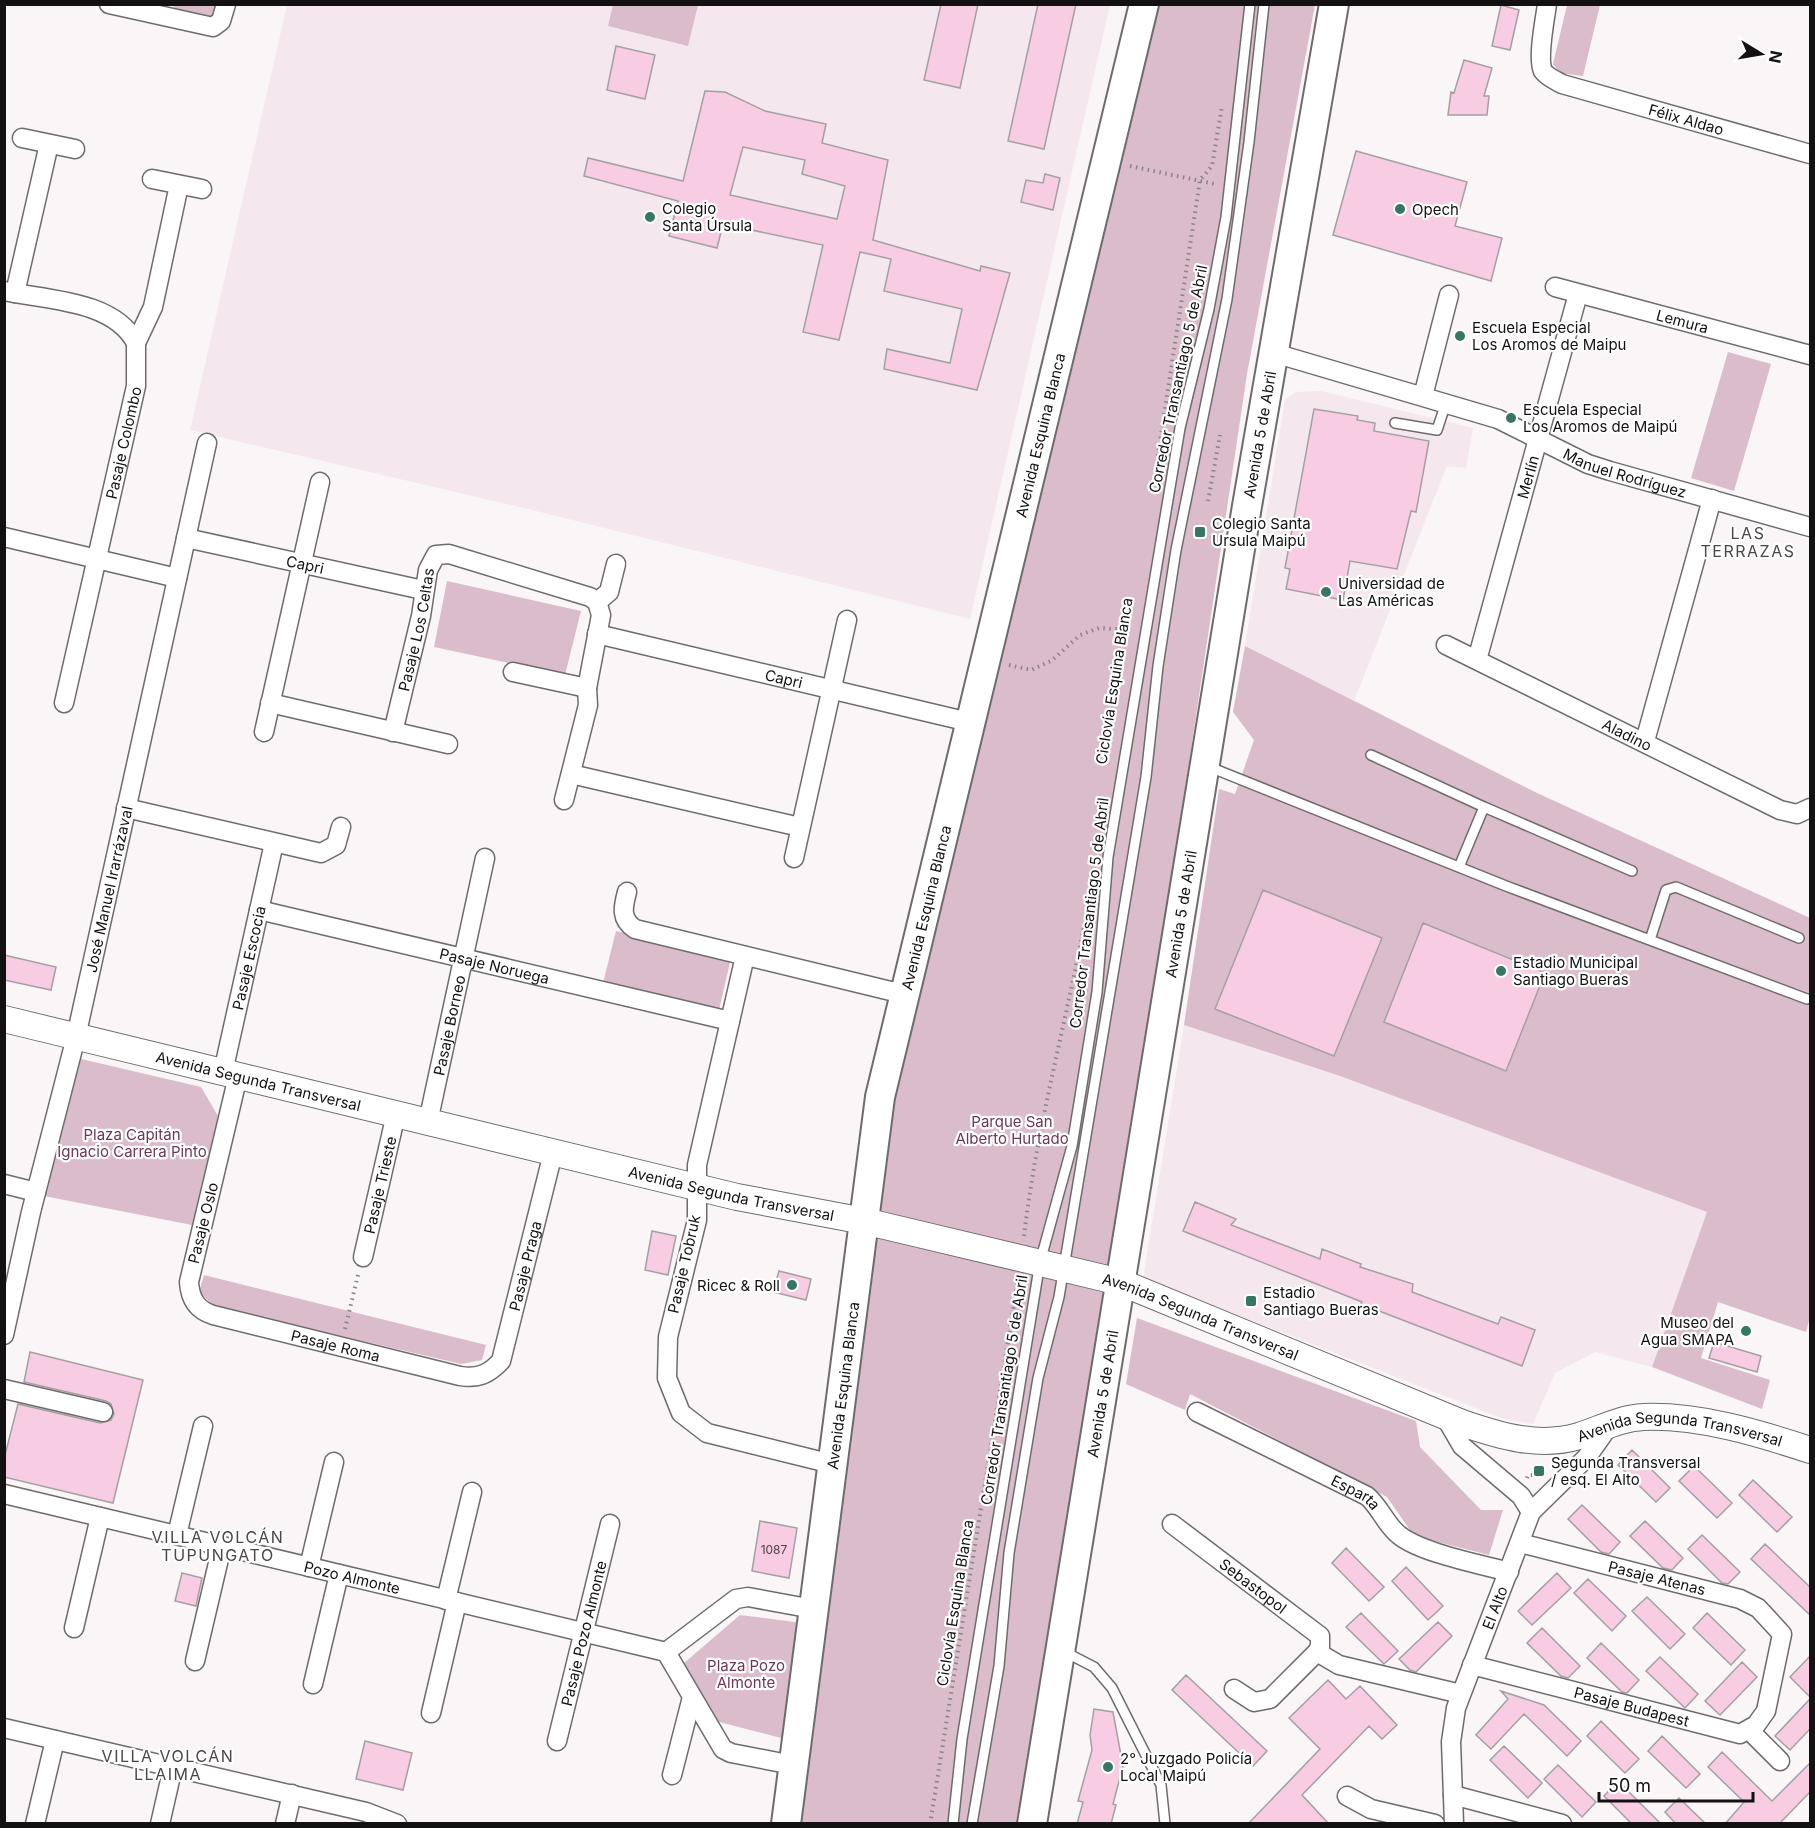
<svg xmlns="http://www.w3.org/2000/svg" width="1815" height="1828" font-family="Inter,sans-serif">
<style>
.built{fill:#f4e8ee}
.green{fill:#dabccb}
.building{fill:#f8cce3;stroke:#a4a0a2;stroke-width:1.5;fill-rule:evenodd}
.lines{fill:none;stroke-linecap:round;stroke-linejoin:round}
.lane-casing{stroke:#6f6b6d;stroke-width:12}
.street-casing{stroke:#6f6b6d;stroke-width:21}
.secondary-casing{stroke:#6f6b6d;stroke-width:28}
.primary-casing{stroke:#6f6b6d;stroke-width:32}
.path{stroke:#888586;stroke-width:4;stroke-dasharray:1.5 4.5;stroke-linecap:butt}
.lane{stroke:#fff;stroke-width:9}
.street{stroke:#fff;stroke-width:18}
.secondary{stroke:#fff;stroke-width:26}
.primary{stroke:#fff;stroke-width:28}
.poi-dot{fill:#377663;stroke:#fff;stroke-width:2}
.labels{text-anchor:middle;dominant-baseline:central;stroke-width:4.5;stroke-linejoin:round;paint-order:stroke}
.number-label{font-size:12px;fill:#4c4046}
.street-label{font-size:15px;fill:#131112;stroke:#fff}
.poi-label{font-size:15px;fill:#131112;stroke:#fff;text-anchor:start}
.park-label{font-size:15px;fill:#6e3757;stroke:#fff}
.neighbourhood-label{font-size:16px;letter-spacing:1.5px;fill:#4a4748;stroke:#fff}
</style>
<rect width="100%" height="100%" fill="#faf5f7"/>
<path class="built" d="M287 5H1110L970 619 528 509 190 430Z
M1321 391 1473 428 1466 468 1447 466 1354 701 1245 646 1285 399 1296 392Z
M1184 1025 1340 1076 1707 1212 1652 1367 1595 1352 1555 1373 1533 1424 1501 1418 1143 1278Z"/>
<path class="green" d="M173 5V4L221 5 213 22 177 14Z
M613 5H698L688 46 608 26Z
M1157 5H1315L1247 374 1111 1286 1024 1823 799 1824 894 1096Z
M1567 5H1600L1583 76 1560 73 1553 64Z
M1728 352 1771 364 1734 491 1691 478Z
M447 581 581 611 565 675 434 647Z
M1245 646 1537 793 1810 918V1317L1806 1332 1718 1302 1701 1358 1770 1380 1762 1409 1652 1367 1707 1212 1340 1076 1184 1025 1219 789 1235 794 1254 740 1233 712Z
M616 931 731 958 719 1010 603 983Z
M77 1058 201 1087 218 1116 192 1225 44 1196Z
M204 1275 486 1345 482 1360 461 1364 214 1306 199 1292Z
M1137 1318 1416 1421 1420 1447 1481 1510H1503L1489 1555 1414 1536 1387 1497 1190 1394 1185 1410 1126 1384Z
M740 1615 802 1623 785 1739 719 1722 684 1663Z"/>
<path class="building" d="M941 4H978L960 88 924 80Z
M1038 4H1076L1044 149 1008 141Z
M1501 5 1519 10 1510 50 1492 46Z
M616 46 655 55 645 99 607 90Z
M1464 60 1492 68 1484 96H1489L1487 115H1448L1451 92 1454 93Z
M705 91 725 92 765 111 826 124 822 143 888 160 873 240 980 271 981 266 1010 273 977 390 884 369 887 349 950 363 962 309 884 291 891 259 860 252 839 340 803 332 823 245 723 224 717 248 669 236 678 201 584 176 588 158 683 181ZM743 147 805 160 802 174 845 186 837 219 730 195Z
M1356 151 1467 182 1455 226 1502 238 1491 281 1333 235Z
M1045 174 1060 178 1053 210 1021 202 1026 180 1043 183Z
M1314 409 1358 416 1357 420 1375 423 1374 431 1429 441 1416 512 1411 511 1397 569 1350 561 1343 600 1286 589 1290 569 1285 568Z
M1263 890 1382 938 1334 1056 1215 1009Z
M1423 923 1545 973 1506 1071 1384 1022Z
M4 955 56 967 51 990 4 980Z
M1195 1202 1236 1219 1231 1225 1320 1259 1322 1249 1361 1264 1360 1267 1413 1284 1412 1292 1498 1324 1501 1317 1535 1330 1522 1366 1361 1304 1362 1302 1183 1231Z
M652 1231 676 1236 668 1275 645 1270Z
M779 1271 811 1279 806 1300 773 1292Z
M1714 1342 1761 1356 1757 1372 1709 1358Z
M30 1352 143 1380 113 1503 4 1477V1459L18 1404 100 1423 111 1420 114 1414 111 1404 106 1401 24 1382Z
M1632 1450 1670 1488 1656 1502 1618 1465Z
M1694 1466 1732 1503 1717 1518 1679 1481Z
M1753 1480 1792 1517 1777 1532 1739 1495Z
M1582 1505 1620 1542 1609 1554 1601 1552 1568 1519Z
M760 1521 797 1528 789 1578 752 1571Z
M1645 1521 1683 1558 1672 1570 1663 1568 1630 1536Z
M1702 1535 1740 1572 1728 1584 1722 1583 1688 1549Z
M1765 1544 1810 1587V1615L1751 1559Z
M1346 1548 1384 1587 1369 1601 1332 1563Z
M1406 1567 1443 1606 1428 1620 1392 1581Z
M182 1573 202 1578 196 1606 175 1601Z
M1557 1573 1571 1588 1532 1625 1518 1611Z
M1588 1579 1626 1616 1612 1631 1574 1593Z
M1647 1597 1685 1634 1670 1649 1632 1611Z
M1361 1613 1398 1651 1384 1664 1346 1627Z
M1707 1613 1745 1650 1731 1665 1693 1628Z
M1438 1622 1452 1636 1416 1672 1410 1670 1399 1659Z
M1542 1628 1580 1666 1568 1678 1561 1676 1527 1643Z
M1601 1643 1639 1680 1627 1693 1622 1692 1587 1658Z
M1810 1656V1697L1790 1677Z
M1660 1657 1698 1694 1685 1708 1646 1671Z
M1742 1662 1757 1677 1720 1715 1705 1701Z
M1186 1675 1267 1751 1253 1766 1172 1690Z
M1328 1680 1346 1699 1360 1686 1397 1725 1382 1739 1369 1726 1302 1795 1329 1824H1248L1320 1749 1289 1718Z
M1501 1691 1544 1705 1581 1741 1567 1756 1524 1714 1491 1749 1476 1735 1508 1699Z
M1810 1699V1729L1790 1750 1775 1736Z
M1094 1709 1113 1712 1123 1766 1113 1804 1116 1805 1111 1824H1077L1083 1802 1078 1801 1092 1750 1090 1735Z
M1601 1721 1639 1759 1625 1773 1587 1736Z
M1662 1736 1700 1774 1686 1788 1648 1751Z
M365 1741 412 1753 403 1790 356 1779Z
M1504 1746 1542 1783 1528 1798 1490 1760Z
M1722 1752 1772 1801 1810 1763V1792L1779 1824H1725L1744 1802 1708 1767Z
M1558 1765 1596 1802 1582 1817 1544 1779Z
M1618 1781 1661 1824H1632L1604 1796Z
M1679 1798 1706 1824H1676L1665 1812Z"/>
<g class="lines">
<g class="lane-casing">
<path id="lane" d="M1395 423 1437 430 1446 403
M1371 755 1484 807
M1207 766 1506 886 1807 999
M1459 867 1484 807 1632 871
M1650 940 1666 890 1676 887 1799 938
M1063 1651 1094 1667 1112 1688 1161 1785 1165 1824
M953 1824 962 1739 1040 1262 1072 1146 1097 992 1108 857 1180 428 1209 309 1226 217 1250 4
M972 1824 999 1666 1009 1553 1038 1378 1059 1297 1146 777 1158 666 1176 550 1227 299 1249 142 1264 4"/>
</g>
<g class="street-casing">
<g id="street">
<path d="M109 4 213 27 221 21 226 4"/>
<path id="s1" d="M1547 4C1545 20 1537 58 1543 71 1547 77 1557 81 1562 84L1810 154"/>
<path d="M22 138 75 149"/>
<path d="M152 179 202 189"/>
<path id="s2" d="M1555 287 1810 355"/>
<path d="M4 291C47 300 114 300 136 343"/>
<path d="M15 293 49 144"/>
<path id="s3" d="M1274 353 1498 419 1588 464 1610 471 1810 527"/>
<path d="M1423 396 1449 295"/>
<path d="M4 537 177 578"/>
<path id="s4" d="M186 538 423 590"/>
<path d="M597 602 609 592 616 564"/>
<path id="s5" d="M597 634 969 722"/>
<path id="s6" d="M1446 645 1780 810 1797 814 1810 808"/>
<path id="s7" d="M1477 660 1578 294"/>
<path d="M513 672 587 688"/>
<path id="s8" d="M64 703 136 386V343L153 307 179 185"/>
<path d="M270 703 448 744"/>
<path d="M264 732 320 482"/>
<path id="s9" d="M393 732 421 616 428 570 436 555 449 554 590 597 597 602 601 615 587 688 588 705 564 800"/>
<path d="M1645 741 1712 499"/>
<path d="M571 774 800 827"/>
<path d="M126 808 321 853 336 845 341 827"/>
<path d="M794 858 847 620"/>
<path d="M627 892C623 907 620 919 635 929L903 994"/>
<path id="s10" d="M259 910 730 1021"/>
<path d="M745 956 697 1165V1220L668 1337 667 1378 681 1413 707 1433 832 1464"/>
<path id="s11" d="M223 1072 274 843"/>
<path id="s12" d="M238 1076 189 1282C190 1299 197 1310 213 1315L460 1376C478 1379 489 1374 501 1361L553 1153"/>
<path id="s13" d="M428 1122 485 858"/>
<path d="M4 1184 36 1192"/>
<path id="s14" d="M363 1257 396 1114"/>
<path id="s15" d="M4 1335 31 1212 76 1037 207 443"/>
<path d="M4 1389 103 1412"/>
<path id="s16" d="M1197 1412 1367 1496C1380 1507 1386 1525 1399 1535 1421 1553 1480 1564 1509 1572"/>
<path d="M1444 1415 1462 1446 1521 1496 1531 1512"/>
<path id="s17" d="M4 1494 666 1652 723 1749 731 1753 793 1765"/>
<path id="s18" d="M1172 1524 1320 1636V1647L1317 1652 1270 1699 1254 1702 1234 1689"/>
<path d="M177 1535 203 1426"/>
<path d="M309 1567 334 1462"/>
<path d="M446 1600 472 1492"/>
<path d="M74 1628 100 1517"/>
<path d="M666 1652 736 1599 748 1597 813 1609"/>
<path d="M1317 1652 1339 1665 1461 1694"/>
<path d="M195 1661 222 1546"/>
<path id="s19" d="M1472 1665 1740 1734 1756 1725 1766 1711 1782 1634 1758 1608 1740 1599 1520 1543"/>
<path d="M313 1684 339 1574"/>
<path d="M431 1713 457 1602"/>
<path d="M4 1728 366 1812 397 1824"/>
<path d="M1749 1730 1780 1761"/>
<path id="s20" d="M557 1741 610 1524"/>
<path d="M672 1775 692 1697"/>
<path d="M1453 1795 1562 1824"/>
<path d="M1347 1796 1371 1809 1435 1824"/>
<path d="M35 1824 55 1740"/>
<path d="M160 1824 173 1767"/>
<path d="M285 1824 292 1794"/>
<path id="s21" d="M1454 1824 1451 1742 1456 1708 1531 1512 1587 1457 1611 1423"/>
</g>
</g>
<g class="secondary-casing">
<g id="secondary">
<path id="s22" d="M4 1019 737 1197 864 1221 1120 1282 1462 1423C1500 1436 1539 1448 1579 1436 1601 1429 1620 1418 1644 1417 1699 1415 1759 1433 1810 1450"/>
</g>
</g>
<g class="primary-casing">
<g id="primary">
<path id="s23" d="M786 1824 880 1097 1144 4"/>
<path id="s24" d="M1032 1824 1247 506 1334 4"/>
</g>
</g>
<path class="path" d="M1130 166 1215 184
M1156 468 1200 180 1212 166 1222 106
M1208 501 1220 435
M1009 665 1031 670 1051 661 1080 635 1099 628 1132 630
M1024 1236C1037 1124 1068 1016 1088 905
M345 1329 358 1275
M1527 1478 1528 1475H1541
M930 1824 1018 1279"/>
<use href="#lane" class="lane"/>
<use href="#street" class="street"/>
<use href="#secondary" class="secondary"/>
<use href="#primary" class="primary"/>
</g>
<g class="poi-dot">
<circle cx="1400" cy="209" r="6"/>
<circle cx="650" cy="217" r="6"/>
<circle cx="1460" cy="336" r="6"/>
<circle cx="1511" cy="418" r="6"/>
<rect x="1194" y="526" width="12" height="12" rx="3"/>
<circle cx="1326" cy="592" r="6"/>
<circle cx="1501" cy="971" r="6"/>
<circle cx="792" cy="1285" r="6"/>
<rect x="1245" y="1295" width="12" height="12" rx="3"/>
<circle cx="1746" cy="1331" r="6"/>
<rect x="1533" y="1465" width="12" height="12" rx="3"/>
<circle cx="1108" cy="1767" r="6"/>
</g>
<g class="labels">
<g class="number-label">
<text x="774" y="1549">1087</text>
</g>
<g class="street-label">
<text stroke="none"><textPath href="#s1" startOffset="220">Félix Aldao</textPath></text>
<text stroke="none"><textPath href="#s2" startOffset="132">Lemura</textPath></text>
<text transform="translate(1178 379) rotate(-78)">Corredor Transantiago 5 de Abril</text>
<text stroke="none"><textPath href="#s23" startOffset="1414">Avenida Esquina Blanca</textPath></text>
<text stroke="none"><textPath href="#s24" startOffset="1408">Avenida 5 de Abril</textPath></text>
<text stroke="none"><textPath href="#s8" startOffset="267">Pasaje Colombo</textPath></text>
<text stroke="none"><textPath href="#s3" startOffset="372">Manuel Rodríguez</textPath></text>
<text stroke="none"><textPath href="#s7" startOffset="190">Merlín</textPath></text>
<text stroke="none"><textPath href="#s4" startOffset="122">Capri</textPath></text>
<text stroke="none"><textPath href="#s9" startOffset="105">Pasaje Los Celtas</textPath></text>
<text stroke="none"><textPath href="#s5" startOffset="192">Capri</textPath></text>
<text transform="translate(1114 681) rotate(-81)">Ciclovía Esquina Blanca</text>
<text stroke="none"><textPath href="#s6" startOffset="202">Aladino</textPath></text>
<text stroke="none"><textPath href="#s15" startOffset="458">José Manuel Irarrázaval</textPath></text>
<text stroke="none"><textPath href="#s23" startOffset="928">Avenida Esquina Blanca</textPath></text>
<text transform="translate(1089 913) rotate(-83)">Corredor Transantiago 5 de Abril</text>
<text stroke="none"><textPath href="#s24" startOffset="922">Avenida 5 de Abril</textPath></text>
<text stroke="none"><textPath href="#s11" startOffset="117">Pasaje Escocia</textPath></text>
<text stroke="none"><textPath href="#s10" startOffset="242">Pasaje Noruega</textPath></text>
<text stroke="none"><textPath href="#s13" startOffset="99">Pasaje Borneo</textPath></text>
<text stroke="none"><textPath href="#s22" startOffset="262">Avenida Segunda Transversal</textPath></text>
<text stroke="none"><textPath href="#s14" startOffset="74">Pasaje Trieste</textPath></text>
<text stroke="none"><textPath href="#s22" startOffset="748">Avenida Segunda Transversal</textPath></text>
<text transform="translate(203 1223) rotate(-76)">Pasaje Oslo</text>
<text transform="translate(684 1264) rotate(-77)">Pasaje Tobruk</text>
<text stroke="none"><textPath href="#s12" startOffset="654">Pasaje Praga</textPath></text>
<text stroke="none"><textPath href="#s22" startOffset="1234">Avenida Segunda Transversal</textPath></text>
<text stroke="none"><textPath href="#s12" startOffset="382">Pasaje Roma</textPath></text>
<text stroke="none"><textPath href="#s23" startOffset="442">Avenida Esquina Blanca</textPath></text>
<text transform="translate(1004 1390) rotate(-81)">Corredor Transantiago 5 de Abril</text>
<text stroke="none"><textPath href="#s24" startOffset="436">Avenida 5 de Abril</textPath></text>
<text stroke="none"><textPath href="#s22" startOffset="1740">Avenida Segunda Transversal</textPath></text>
<text stroke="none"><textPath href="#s16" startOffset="178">Esparta</textPath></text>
<text stroke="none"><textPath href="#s17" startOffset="358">Pozo Almonte</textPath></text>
<text transform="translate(1657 1578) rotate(14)">Pasaje Atenas</text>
<text stroke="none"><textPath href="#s18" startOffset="102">Sebastopol</textPath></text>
<text transform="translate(955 1603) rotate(-81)">Ciclovía Esquina Blanca</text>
<text stroke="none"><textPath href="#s21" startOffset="224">El Alto</textPath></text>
<text stroke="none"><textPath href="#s20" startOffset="111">Pasaje Pozo Almonte</textPath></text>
<text stroke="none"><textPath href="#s19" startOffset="165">Pasaje Budapest</textPath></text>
</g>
<g class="poi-label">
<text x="662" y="208">Colegio<tspan x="662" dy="17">Santa Úrsula</tspan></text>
<text x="1412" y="209">Opech</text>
<text x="1472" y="327">Escuela Especial<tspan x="1472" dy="17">Los Aromos de Maipu</tspan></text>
<text x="1523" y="409">Escuela Especial<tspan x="1523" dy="17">Los Aromos de Maipú</tspan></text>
<text x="1212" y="523">Colegio Santa<tspan x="1212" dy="17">Ursula Maipú</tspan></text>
<text x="1338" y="583">Universidad de<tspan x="1338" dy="17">Las Américas</tspan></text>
<text x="1513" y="962">Estadio Municipal<tspan x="1513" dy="17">Santiago Bueras</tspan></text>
<text x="780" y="1285" text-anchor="end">Ricec &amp; Roll</text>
<text x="1263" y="1292">Estadio<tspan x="1263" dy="17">Santiago Bueras</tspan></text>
<text x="1734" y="1322" text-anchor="end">Museo del<tspan x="1734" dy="17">Agua SMAPA</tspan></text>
<text x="1551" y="1462">Segunda Transversal<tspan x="1551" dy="17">/ esq. El Alto</tspan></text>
<text x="1120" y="1758">2° Juzgado Policía<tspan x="1120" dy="17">Local Maipú</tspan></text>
</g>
<g class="park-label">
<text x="1012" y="1121">Parque San<tspan x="1012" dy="17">Alberto Hurtado</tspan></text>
<text x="132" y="1134">Plaza Capitán<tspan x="132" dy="17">Ignacio Carrera Pinto</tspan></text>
<text x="746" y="1665">Plaza Pozo<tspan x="746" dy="17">Almonte</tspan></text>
</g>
<g class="neighbourhood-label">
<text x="1748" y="533">LAS<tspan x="1748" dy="18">TERRAZAS</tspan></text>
<text x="218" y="1537">VILLA VOLCÁN<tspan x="218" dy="18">TUPUNGATO</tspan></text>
<text x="168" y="1756">VILLA VOLCÁN<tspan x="168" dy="18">LLAIMA</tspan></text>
</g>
</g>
<rect width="1815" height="1828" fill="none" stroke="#131112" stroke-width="12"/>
<g transform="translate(1761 54) rotate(101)" stroke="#ffffff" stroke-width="4.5" paint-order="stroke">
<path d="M0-4.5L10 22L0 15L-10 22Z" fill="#131112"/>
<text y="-9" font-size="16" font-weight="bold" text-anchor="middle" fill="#131112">N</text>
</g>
<path d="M1599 1792v9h154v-9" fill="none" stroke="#131112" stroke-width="3"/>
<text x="1608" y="1792" font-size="18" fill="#131112" stroke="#ffffff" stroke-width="4.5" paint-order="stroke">50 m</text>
</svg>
